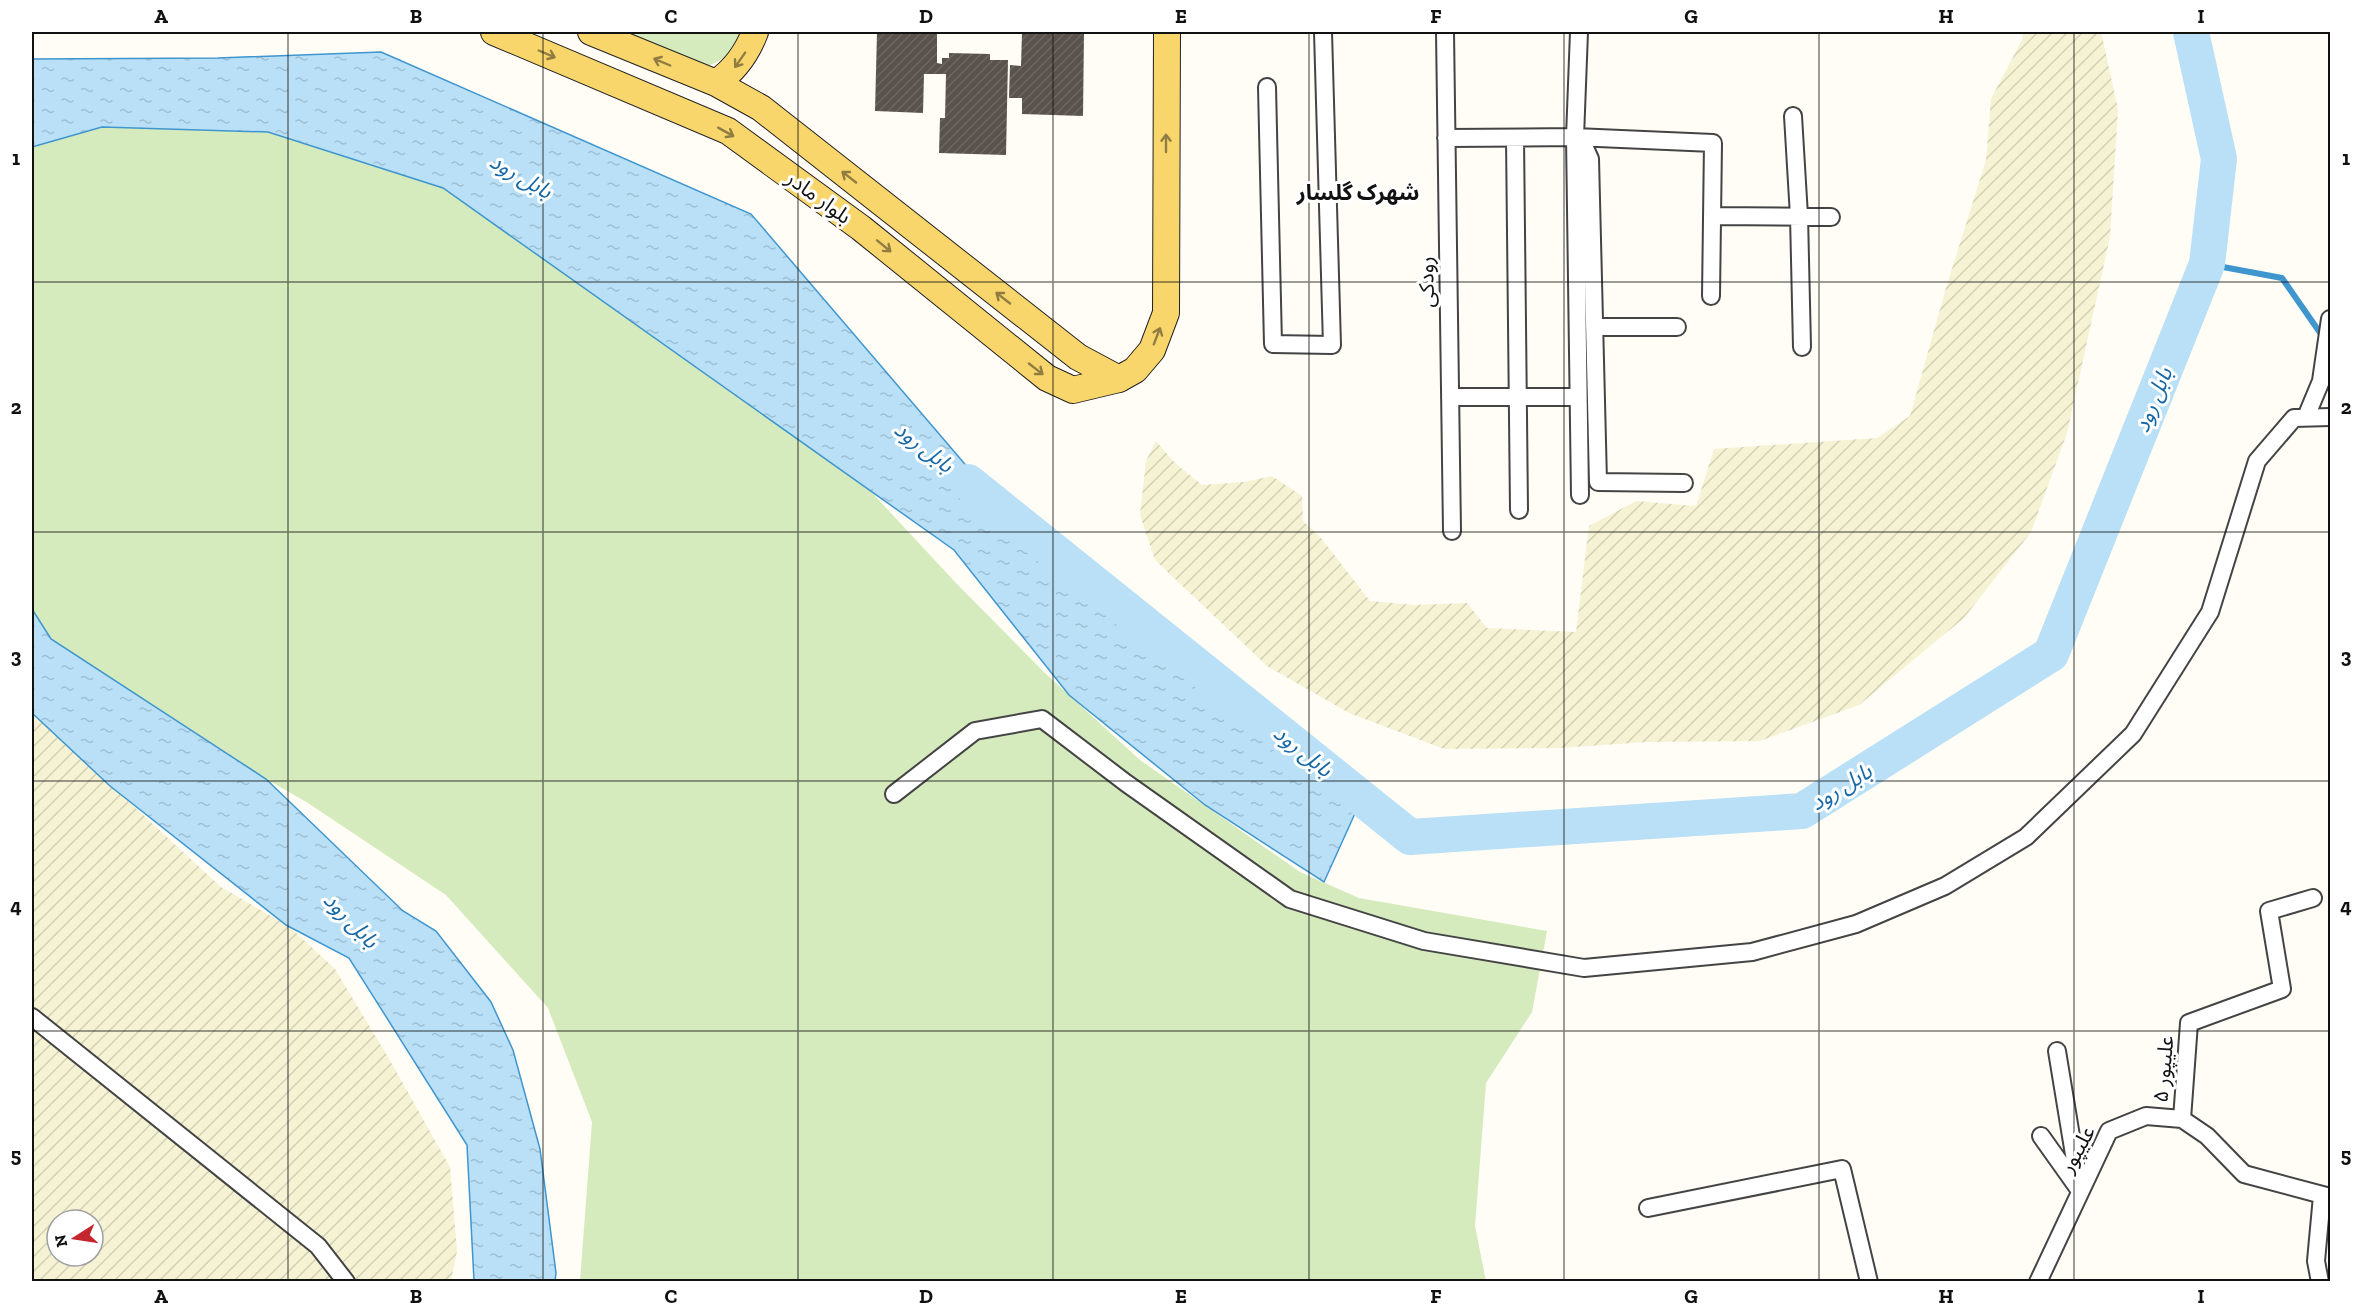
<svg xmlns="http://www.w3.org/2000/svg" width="2362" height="1313" font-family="'Zilla Slab','Noto Sans Arabic',serif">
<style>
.farmland{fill:url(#farmland-furrows);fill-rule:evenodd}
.park{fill:#d5ebbd}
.water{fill:url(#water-ripples);stroke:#3f96cf;stroke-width:1.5}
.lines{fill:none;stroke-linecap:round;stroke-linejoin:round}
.stream{stroke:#3f96cf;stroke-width:6}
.river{stroke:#b9e0f7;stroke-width:36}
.building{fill:url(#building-hatch)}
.minor-casing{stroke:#444;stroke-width:20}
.primary-casing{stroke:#222;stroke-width:28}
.minor{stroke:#fff;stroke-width:16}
.primary{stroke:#f9d66b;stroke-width:26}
.oneway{stroke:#917d42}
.grid{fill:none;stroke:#111;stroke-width:1.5;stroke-opacity:0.55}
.labels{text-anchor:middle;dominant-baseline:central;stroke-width:6;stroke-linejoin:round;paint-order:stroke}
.street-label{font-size:21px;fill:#111;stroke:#fff}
.water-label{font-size:22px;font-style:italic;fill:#1768a6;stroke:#fff}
.neighbourhood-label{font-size:22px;font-weight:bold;fill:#111;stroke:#fff}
.neatline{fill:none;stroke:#111;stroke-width:2}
.grid-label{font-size:20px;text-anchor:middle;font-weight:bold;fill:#111}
</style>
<defs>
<pattern id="farmland-furrows" width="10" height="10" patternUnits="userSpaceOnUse" patternTransform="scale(1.5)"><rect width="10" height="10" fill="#f6f3d4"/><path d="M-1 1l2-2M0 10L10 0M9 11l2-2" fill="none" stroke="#d2cfb5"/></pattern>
<pattern id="water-ripples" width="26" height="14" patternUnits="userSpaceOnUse" patternTransform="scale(1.5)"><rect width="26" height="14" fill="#b9e0f7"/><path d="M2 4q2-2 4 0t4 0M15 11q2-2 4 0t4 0" fill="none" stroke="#9ebfd3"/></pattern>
<pattern id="building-hatch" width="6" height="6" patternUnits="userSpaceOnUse" patternTransform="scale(1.5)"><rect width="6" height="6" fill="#5a524d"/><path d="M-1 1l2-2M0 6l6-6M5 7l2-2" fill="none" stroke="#6d6662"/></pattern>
</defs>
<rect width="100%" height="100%" fill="#fffdf5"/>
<path class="farmland" d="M2022 32H2101L2118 109 2110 237 2067 433 2031 532 1964 618 1859 705 1760 741 1647 742 1559 748 1444 749 1349 713 1267 666 1155 560 1140 515 1146 461 1156 441 1175 463 1202 485 1244 482 1272 476 1302 496 1303 521 1321 538 1370 601 1415 605 1467 603 1487 628 1576 632 1589 526 1636 501 1696 506 1714 449 1877 438 1910 416 1946 288 1986 160 1991 99 2023 38Z
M32 696 77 754 221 887 290 927 335 969 388 1057 450 1167 457 1251 451 1281H32ZM57 1220H93V1256H57Z"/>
<path class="park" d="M627 32H741L731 55 708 66Z
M98 127 268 132 389 168 551 229 823 440 955 582 1046 674 1140 760 1300 872 1359 898 1547 931 1532 1012 1486 1083 1475 1226 1486 1281H580L592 1122 548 1008 446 895 308 803 205 744 115 686 32 625V147Z"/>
<path class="water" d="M381 52 751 214 1005 511 1362 798 1324 882 1205 805 1069 695 954 550 443 188 268 132 102 127 32 147V59L218 58Z
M32 609 51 639 266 779 403 911 436 931 491 1002 513 1050 540 1149 556 1273 555 1281H474L467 1145 349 958 286 925 110 786 32 713Z"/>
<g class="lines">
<path class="stream" d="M2207 264 2282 278 2323 337"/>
<path class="river" d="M968 482 1410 837 1802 811 2051 654 2207 264 2219 159 2191 32"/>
</g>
<path class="building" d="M877 32 913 33 912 32H937V63L942 64V58H949V53L990 54V60H1008L1006 155 939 153 940 118H945L946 74H924L923 113 875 111Z
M1022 32H1084L1083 116 1022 114V98H1009L1010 65 1021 66Z"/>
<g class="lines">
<g class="minor-casing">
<path id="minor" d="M1445 32 1452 531
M1579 32 1575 137 1580 495
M1267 87 1273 344 1332 345 1323 32
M1793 116 1799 216 1802 347
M1575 137 1585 148 1590 159 1598 482 1684 483
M1446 138 1575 137 1713 143 1711 296
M1515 138 1519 510
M1712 216 1831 217
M1594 327H1677
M1450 397H1578
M2306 417 2321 381 2330 319
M894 794 975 731 1042 719 1126 783 1290 899 1424 941 1584 968 1752 952 1856 924 1945 886 2026 837 2133 734 2210 612 2257 461 2294 418 2330 417
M32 1017 318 1246 346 1282
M2057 1051 2080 1191
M2182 1119 2189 1023 2282 989 2269 911 2313 898
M2041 1136 2078 1188
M1648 1208 1842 1169 1869 1282
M2038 1282 2109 1131 2146 1116 2182 1119 2207 1136 2244 1174 2330 1197
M2320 1282 2316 1261 2322 1196"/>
</g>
<g class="primary-casing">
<path id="primary" d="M494 32 728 131 861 228 1047 378 1073 390 1119 379 1135 370 1152 350 1166 313 1167 32
M591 32 716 83 761 108 1078 357 1119 379
M716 83C735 70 747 53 755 32"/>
</g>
<use href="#minor" class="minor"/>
<use href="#primary" class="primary"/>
</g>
<defs><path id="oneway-shaft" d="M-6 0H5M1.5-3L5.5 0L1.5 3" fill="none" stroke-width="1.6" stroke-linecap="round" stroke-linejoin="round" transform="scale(1.5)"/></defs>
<g class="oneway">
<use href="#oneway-shaft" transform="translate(547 54) rotate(23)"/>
<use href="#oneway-shaft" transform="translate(740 60) rotate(125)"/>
<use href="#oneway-shaft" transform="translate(662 62) rotate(-157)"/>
<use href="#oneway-shaft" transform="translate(726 132) rotate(29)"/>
<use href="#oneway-shaft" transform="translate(1166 143) rotate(-90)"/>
<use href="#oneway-shaft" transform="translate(849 177) rotate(-142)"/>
<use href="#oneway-shaft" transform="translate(884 246) rotate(39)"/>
<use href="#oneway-shaft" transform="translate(1003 298) rotate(-142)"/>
<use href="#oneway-shaft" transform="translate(1157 336) rotate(-69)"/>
<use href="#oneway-shaft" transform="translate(1036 369) rotate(38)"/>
</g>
<path class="grid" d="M288 32V1282M543 32V1282M798 32V1282M1053 32V1282M1309 32V1282M1564 32V1282M1819 32V1282M2074 32V1282M32 282H2330M32 532H2330M32 781H2330M32 1031H2330"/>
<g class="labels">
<g class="street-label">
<text transform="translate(819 197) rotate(36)">بلوار مادر</text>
<text transform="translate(1426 282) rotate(-91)">رودکی</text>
<text transform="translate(2163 1069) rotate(-85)">علیپور ۵</text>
<text transform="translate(2077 1149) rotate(-61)">علیپور</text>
</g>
<g class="water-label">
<text transform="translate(521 176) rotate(30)">بابل رود</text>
<text transform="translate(2153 400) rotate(-68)">بابل رود</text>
<text transform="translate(924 447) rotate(38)">بابل رود</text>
<text transform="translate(1303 751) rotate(39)">بابل رود</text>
<text transform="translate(1841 787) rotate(-32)">بابل رود</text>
<text transform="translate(351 920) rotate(46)">بابل رود</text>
</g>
<g class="neighbourhood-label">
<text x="1358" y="192">شهرک گلسار</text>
</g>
</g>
<rect width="2362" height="1313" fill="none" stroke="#ffffff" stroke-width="66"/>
<g transform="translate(75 1238) rotate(258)"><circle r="28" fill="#ffffff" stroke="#a0a0a0" stroke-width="1.5"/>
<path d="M0-4.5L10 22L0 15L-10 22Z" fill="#c4262e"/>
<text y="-9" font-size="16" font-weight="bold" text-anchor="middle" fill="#111111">N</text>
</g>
<rect x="33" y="33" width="2296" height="1247" class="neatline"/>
<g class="grid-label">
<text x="161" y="23">A</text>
<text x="416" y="23">B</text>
<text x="671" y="23">C</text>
<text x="926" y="23">D</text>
<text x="1181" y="23">E</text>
<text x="1436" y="23">F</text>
<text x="1691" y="23">G</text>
<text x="1946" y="23">H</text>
<text x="2201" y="23">I</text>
<text x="16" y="165">1</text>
<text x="2346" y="165">1</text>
<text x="16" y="414">2</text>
<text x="2346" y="414">2</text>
<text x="16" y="663">3</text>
<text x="2346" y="663">3</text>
<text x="16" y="913">4</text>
<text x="2346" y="913">4</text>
<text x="16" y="1162">5</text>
<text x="2346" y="1162">5</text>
<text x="161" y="1303">A</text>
<text x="416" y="1303">B</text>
<text x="671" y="1303">C</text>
<text x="926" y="1303">D</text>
<text x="1181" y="1303">E</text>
<text x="1436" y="1303">F</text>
<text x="1691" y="1303">G</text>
<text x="1946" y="1303">H</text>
<text x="2201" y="1303">I</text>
</g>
</svg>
